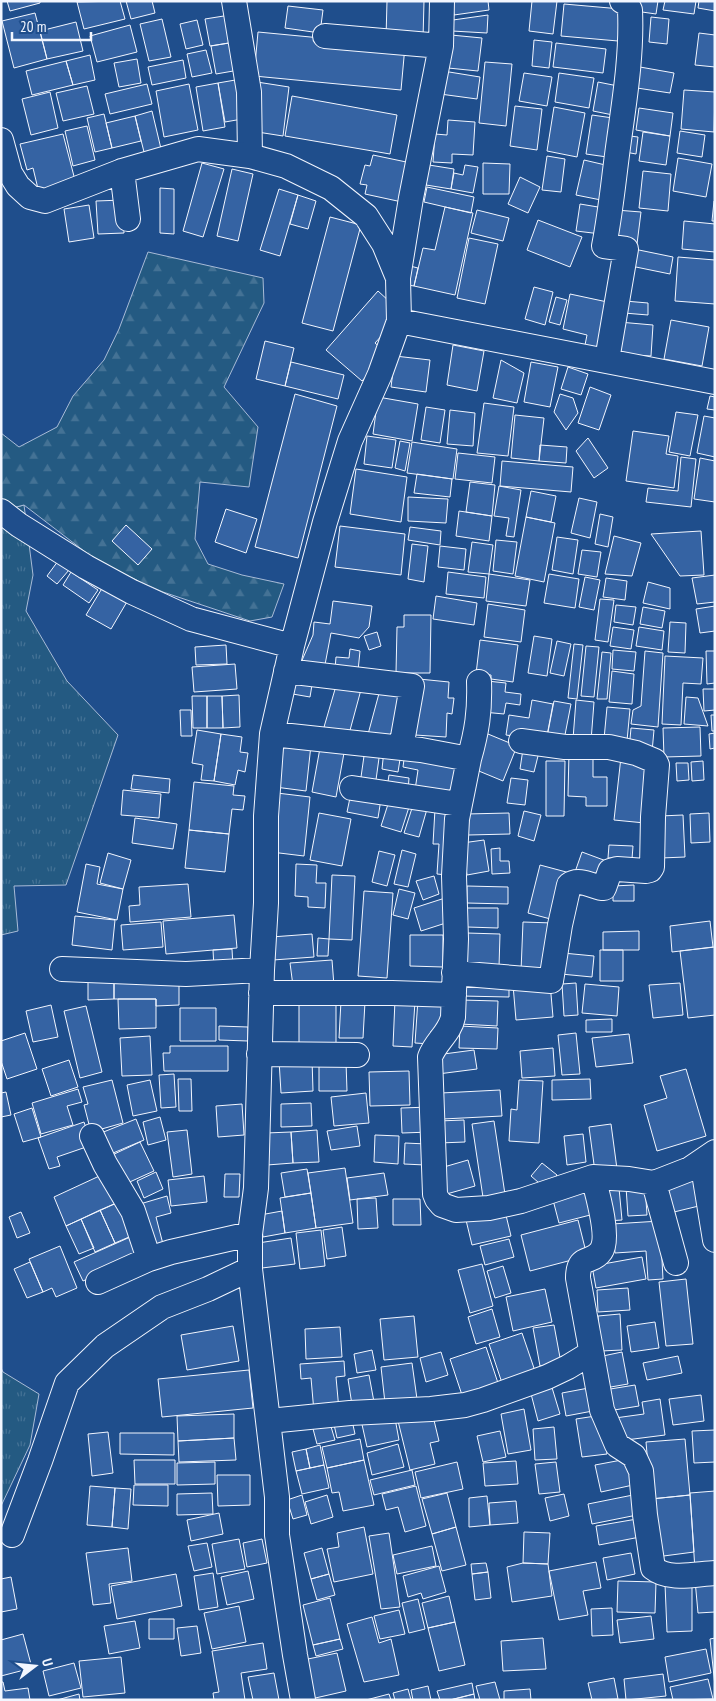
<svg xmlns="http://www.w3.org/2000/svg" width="716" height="1701" font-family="'PT Sans Narrow',sans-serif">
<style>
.grass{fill:url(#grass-tufts);stroke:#a8bbd7}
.forest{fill:url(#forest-firs);stroke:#a8bbd7}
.building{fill:#3563a3;stroke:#f2f6ff}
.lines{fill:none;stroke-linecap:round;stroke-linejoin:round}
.minor-casing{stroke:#f2f6ff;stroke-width:26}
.minor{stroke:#1f4e8c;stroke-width:24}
</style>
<defs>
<pattern id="grass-tufts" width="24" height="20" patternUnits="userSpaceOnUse" patternTransform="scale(1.25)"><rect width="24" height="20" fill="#245a82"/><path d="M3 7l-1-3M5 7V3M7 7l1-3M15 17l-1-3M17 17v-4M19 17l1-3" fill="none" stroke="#447295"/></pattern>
<pattern id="forest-firs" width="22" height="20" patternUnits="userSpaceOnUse" patternTransform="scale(1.25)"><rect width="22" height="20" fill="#245a82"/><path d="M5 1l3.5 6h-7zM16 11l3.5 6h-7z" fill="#447295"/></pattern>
</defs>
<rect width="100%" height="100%" fill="#1f4e8c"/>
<path class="grass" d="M24 505 33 575 26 611 67 681 118 735 66 885 14 886 18 931 1 935V511Z
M1 1368 3 1372 39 1394 30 1445 1 1506Z"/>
<path class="forest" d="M148 252 263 278 264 303 224 387 258 427 249 487 200 482 195 539 208 564 242 575 284 584 272 617 250 621 163 592 101 564 24 505 1 511V433L19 447 57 427 73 396 104 360 119 329Z"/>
<path class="building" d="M7 1H40V3L10 11Z
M120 1 125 19 84 29 77 2Z
M126 1H152L155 13 131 19Z
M387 1H424L423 39 386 38Z
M452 1H488L489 10 454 15Z
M532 1H557L553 34 529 31Z
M636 1H658L656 14 635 11Z
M665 1H696L694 14 663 10Z
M699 1H715V11L698 8Z
M564 4 621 9 618 41 561 36Z
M288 6 323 10 320 33 285 28Z
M35 13 47 59 14 68 2 21Z
M230 15 235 42 210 46 205 19Z
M488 15 487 33 452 31 453 20Z
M651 17 669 19 667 44 649 42Z
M162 19 171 57 149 61 140 24Z
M197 20 203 45 186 49 180 24Z
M76 22 83 51 47 59 40 31Z
M130 25 137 52 97 62 90 36Z
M258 32 405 46 401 90 254 76Z
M699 33 715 35V67L695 65Z
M451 35 482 38 478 71 448 68Z
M534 40 552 42 549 68 532 66Z
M235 42 239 70 216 74 211 46Z
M556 43 606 49 603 73 553 67Z
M206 50 212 73 192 77 187 54Z
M90 55 95 80 73 85 66 61Z
M137 59 141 83 119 87 114 63Z
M183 60 186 78 152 85 148 67Z
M66 61 73 85 32 95 26 71Z
M485 62 512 64 506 126 479 123Z
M640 67 674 73 670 93 637 88Z
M443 71 480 77 477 99 440 94Z
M524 73 552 77 547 106 519 101Z
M559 73 594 78 589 108 555 102Z
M241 79 248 118 225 122 218 83Z
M257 82 289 87 283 136 251 131Z
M598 82 623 87 618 116 593 111Z
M218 83 225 127 203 131 196 87Z
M147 84 152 104 110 114 105 94Z
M189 84 198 130 164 137 156 91Z
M87 86 94 114 63 121 56 93Z
M684 90 715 92 714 132 681 129Z
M50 92 58 128 31 135 22 99Z
M292 96 397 115 390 154 285 136Z
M515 106 542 109 537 150 510 146Z
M554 107 585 113 577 157 547 151Z
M639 108 673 113 670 136 636 130Z
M152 111 162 153 145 156 135 116Z
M104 114 112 148 95 152 87 118Z
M592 115 613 118 607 157 586 154Z
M135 116 141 141 112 148 106 123Z
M448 120 475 122 473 155 452 154V163L433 162 435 134 447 135Z
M87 126 95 160 73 166 65 131Z
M680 131 705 135 702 157 677 153Z
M643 132 670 136 666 165 639 161Z
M63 134 76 184 39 193 33 168 27 170 20 144Z
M622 135 638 137 636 154 620 151Z
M373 155 411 163 402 202 365 194 367 185 360 184 365 165 370 166Z
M547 156 565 159 561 192 542 190Z
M678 158 712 164 706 197 673 191Z
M584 160 614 167 606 201 576 195Z
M202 163 224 169 203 237 183 231Z
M483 163 510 164 509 194H483Z
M429 165 454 169 451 189 426 185Z
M465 165 478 167 473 193 451 189 454 173 463 175Z
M232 169 253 174 238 241 217 236Z
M643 171 671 174 668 211 639 208Z
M520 177 540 187 528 213 508 204Z
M427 187 474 197 471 213 424 202Z
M160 188 174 189V234L160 233Z
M279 189 298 195 280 256 260 250Z
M298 195 316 201 308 229 290 224Z
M123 200 124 233 98 234 96 201Z
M714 201H715V221H712Z
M580 204 604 208 601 234 576 231Z
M89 205 94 238 69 242 64 209Z
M445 207 473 213 455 295 414 286 423 248 435 250Z
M477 210 509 218 503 241 471 233Z
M616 210 641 212 637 244 613 241Z
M330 217 361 225 333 331 302 323Z
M538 220 582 237 570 267 527 250Z
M684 221 715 224V252L682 249Z
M469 238 498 244 485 304 457 298Z
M634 249 673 257 670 274 631 266Z
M678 257 715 260V304L675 301Z
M406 265 418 268 414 286 402 284Z
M534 287 553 292 545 325 525 319Z
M378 291 402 313 375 343 387 353 362 381 326 350Z
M570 294 612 303 602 349 585 345 587 335 563 329Z
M556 297 567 300 560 325 549 322Z
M625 301 648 303V315L624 313Z
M671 320 709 327 702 366 664 359Z
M619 322 653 325 651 356 616 354Z
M265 341 294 348 285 386 256 379Z
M453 345 484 351 477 391 447 385Z
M395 356 430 360 426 392 391 387Z
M501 360 524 373 517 403 493 398Z
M291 362 344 375 338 399 285 386Z
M531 362 558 367 550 407 524 402Z
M568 367 588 374 581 395 561 389Z
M590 387 611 395 599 430 578 423Z
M295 394 337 406 298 558 255 547Z
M560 394 573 398 578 413 566 430 554 412Z
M710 396 715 397V410L707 409Z
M378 397 418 404 412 441 373 434Z
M484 403 514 407 508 456 477 453Z
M426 407 445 410 440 443 421 440Z
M450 410 475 413 473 446 447 444Z
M676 412 698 415 690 456 669 452Z
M515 415 544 418 539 461 511 458Z
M704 416 715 418V457L697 453Z
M633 431 669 436 666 454 678 456 674 488 626 481Z
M367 436 396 440 392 468 364 464Z
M588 438 608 468 594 478 576 451Z
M400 441 410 443 405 471 395 468Z
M412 442 457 449 453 479 407 473Z
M540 445 567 447 566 463 539 461Z
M458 453 495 457 492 483 455 479Z
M681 457 696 459 691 507 646 502 648 488 678 491Z
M700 458 715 461V502L694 499Z
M502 461 573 467 571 492 500 486Z
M356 469 407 477 401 522 350 514Z
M417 474 452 479 450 497 414 493Z
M470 482 495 485 492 516 466 512Z
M499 486 521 490 514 537 506 536 509 518 494 516Z
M531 491 556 496 551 522 526 517Z
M408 497 448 499 446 523 408 521Z
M579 498 597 502 590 538 571 533Z
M226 509 257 519 246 553 215 542Z
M459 511 492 516 489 541 456 536Z
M600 514 613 517 608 547 595 544Z
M526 517 555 523 544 582 515 576Z
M126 525 152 549 138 565 112 541Z
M340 526 405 534 401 575 335 567Z
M410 527 441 531 440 545 408 540Z
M701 531 704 575 680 576 651 534Z
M614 536 641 543 632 576 605 574Z
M557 537 578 540 573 574 552 570Z
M496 540 517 542 513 574 493 571Z
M472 542 493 545 489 574 468 572Z
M412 544 428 546 424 582 408 579Z
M440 546 466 549 464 570 438 567Z
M582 550 601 552 597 577 578 574Z
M58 561 69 570 57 584 47 576Z
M71 572 98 590 89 603 63 585Z
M448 572 486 577 484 598 446 594Z
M489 574 530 580 526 606 486 601Z
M549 574 579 579 575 608 544 603Z
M715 575V602L697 604 692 578Z
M585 577 600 580 594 610 579 607Z
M606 578 627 581 625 600 603 597Z
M648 582 670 588V609L643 603Z
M104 585 128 600 111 629 86 615Z
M436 596 477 603 474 625 433 619Z
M600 599 614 600 608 642 595 640Z
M333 601 372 606 369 627 359 638 331 633 324 670 300 665 313 635 314 622 330 624Z
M488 604 525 610 521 642 484 637Z
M616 605 636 607 633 625 614 622Z
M715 606V631L700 633 696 609Z
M643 607 665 611 662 628 640 624Z
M404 615H431L430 673H396L397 627H404Z
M670 622 686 623 685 653 668 652Z
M613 627 634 630 631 649 610 646Z
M639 627 664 631 662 650 636 646Z
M377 632 381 646 369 650 364 636Z
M534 636 552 639 547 676 528 673Z
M480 640 518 645 513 682 491 679V675L476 674Z
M557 641 571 644 564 676 550 673Z
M574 644 583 645 577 699 568 698Z
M226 645 227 664 196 665 195 647Z
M586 646 599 647 594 697 581 696Z
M350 649 360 651 358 671 335 669 336 657 349 658Z
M613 650 636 652 634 671 612 669Z
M645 651 663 653 658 727 631 724 633 710 641 706Z
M706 651H715V683L707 684Z
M602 652 611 653 607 699H597Z
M665 656 703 658 701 684 683 683 681 725 662 724Z
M235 664 237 689 194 692 192 667Z
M612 671 634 674 632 704 609 702Z
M290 675 313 679 310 697 287 693Z
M338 679 362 686 349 734 324 727Z
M419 679 449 682 448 698H454L452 714 447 713 446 737 415 735Z
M487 681 506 683 505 692 521 694 520 705 506 703 504 714 483 712Z
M381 686 406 693 392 745 367 738Z
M703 689H715V710L704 711Z
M239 695 240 727 223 728 222 696Z
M192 696H207V728H193Z
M207 696H222L223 728H207Z
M686 697 698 698 708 726 684 724Z
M532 700 553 704 546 741 506 735 509 715 529 718Z
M576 700 594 702 591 741 573 739Z
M554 701 571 704 564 740 547 737Z
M607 707 630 709 627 741 604 739Z
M180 710H191L192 736H181Z
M711 715H715V731H712Z
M700 727 701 756 664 757 663 728Z
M631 728 654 730 652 752 629 750Z
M197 730 221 734 214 781 201 780 203 765 192 763Z
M715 733V748L710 749 709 734Z
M221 734 242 737 240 752 248 753 245 772 238 770 235 785 214 781Z
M488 734 517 746 503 781 474 769Z
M279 742 311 745 306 791 275 787Z
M320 748 344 753 336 797 312 792Z
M365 749 380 751 375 787 360 784Z
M523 749 539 752 534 772 520 769Z
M384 750 401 753 398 772 382 769Z
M405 752 461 761 455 797 415 790 418 770 403 767Z
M569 752H593V777H607V806H586V797L568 796Z
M621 757 652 761 645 823 614 820Z
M546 761H565L564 816H546Z
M703 761 704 780 692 781 691 762Z
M676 763H688L689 780 677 781Z
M133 775 170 779 169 793 131 789Z
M389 775 409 778 408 791 387 788Z
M511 778 528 780 525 805 507 803Z
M194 782 234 786 233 795 245 796 243 810 232 809 229 834 189 830Z
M123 790 161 794 159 818 121 815Z
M277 793 310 797 304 856 271 852Z
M351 793 381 799 378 818 347 812Z
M390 798 410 804 401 832 381 826Z
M413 805 427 809 419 837 404 833Z
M435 809 451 811 447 875 437 874 439 844H433Z
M524 811 541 815 534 841 518 836Z
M319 813 351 819 342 866 310 860Z
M509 813 510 834 468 835 466 814Z
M709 813 710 842 691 843 690 814Z
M683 815 685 857 661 858 660 816Z
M135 818 177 824 173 849 132 843Z
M189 830 229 834 225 872 185 868Z
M484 840 489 871 467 875 462 843Z
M609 845 633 846 632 859 608 858Z
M500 848V861H509L510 873 492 874 491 849Z
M402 850 416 854 408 887 394 884Z
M379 851 395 855 387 886 372 882Z
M582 852 609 862 602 881 575 872Z
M108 853 131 860 123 889 100 883Z
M86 864 100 867 97 884 123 889 117 920 77 912Z
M296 864 317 865 316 883H326L325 908 308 907V897L295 896Z
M540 865 570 873 558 921 528 913Z
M332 875 355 876 352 940 329 939Z
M434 876 439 894 423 900 416 881Z
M188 884 191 917 130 922 129 906 140 905 139 887Z
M634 885V901H613V886Z
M467 886 508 887V904L467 903Z
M399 889 415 893 408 919 393 915Z
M364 891 393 893 387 978 358 976Z
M445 898 452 921 421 931 414 908Z
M467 908H498V928L467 927Z
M234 915 237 948 166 954 163 921Z
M75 916 115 920 112 950 72 945Z
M710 921 713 947 672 952 670 926Z
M161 922 163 947 123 950 121 925Z
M523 922 553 923 550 981 521 971Z
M639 931V950H603V932Z
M467 933 500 934 499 967 466 966Z
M312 934 314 957 273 960 271 937Z
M410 935H443V967L410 966Z
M318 938 329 939 328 956H317Z
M715 947V1015L688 1018 680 951Z
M232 949 233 967 214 968 213 950Z
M600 950H623V981H600Z
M563 953 594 956 592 977 561 974Z
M332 960 334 986H293L290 963Z
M179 977V1005L156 1006V999H114V978Z
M88 978H114V999L88 1000Z
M461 979 509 980V997L461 996Z
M550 983 553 1017 516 1020 513 985Z
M576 983 578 1015 564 1016 562 984Z
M680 983 683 1015 653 1018 649 985Z
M585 984 619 987 617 1016 582 1013Z
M118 999H156V1028L119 1029Z
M299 999H336V1051H299Z
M418 999 445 1001 443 1032 431 1031V1044L415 1043Z
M395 1000 415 1002 412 1047 393 1046Z
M461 1000 498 1001 497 1026 460 1024Z
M341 1001 365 1002 363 1038H339Z
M51 1005 58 1037 33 1042 26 1011Z
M86 1006 102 1072 80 1078 64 1011Z
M180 1008H216V1041H180Z
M612 1019V1032H586V1020Z
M219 1026 248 1027V1041L219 1040Z
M460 1026 498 1028 497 1049 459 1048Z
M25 1033 37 1069 7 1079 1 1061V1041Z
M576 1033 580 1074 562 1075 558 1035Z
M629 1034 633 1063 596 1067 592 1038Z
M150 1036 152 1075 122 1076 120 1038Z
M170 1046H228V1071H164L163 1053H170Z
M553 1048 555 1076 522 1078 520 1051Z
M474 1050 477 1069 438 1074 436 1055Z
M312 1059 313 1091 281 1093 279 1060Z
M69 1060 78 1087 51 1096 42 1069Z
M319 1062H346L347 1091H319Z
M686 1069 706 1136 657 1151 644 1105 667 1098 660 1076Z
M409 1071 410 1105 370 1106 369 1072Z
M174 1074 176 1107 161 1108 159 1075Z
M178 1079H191L192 1111H179Z
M590 1079 591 1099 552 1100V1080Z
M112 1080 123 1123 91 1132 84 1105 88 1104 83 1087Z
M150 1080 157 1111 133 1116 127 1085Z
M519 1080 543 1081 539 1143 509 1141 511 1109 517 1110Z
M78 1089 82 1102 67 1106 73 1125 41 1134 32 1103Z
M500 1090 502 1116 443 1119 441 1093Z
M6 1092 11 1115 1 1117V1093Z
M366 1093 369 1123 334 1126 331 1097Z
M311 1103 312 1126 281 1127V1104Z
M242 1104 244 1135 218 1137 216 1106Z
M430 1107 431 1132 402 1133 401 1108Z
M32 1108 41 1137 23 1142 14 1114Z
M160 1117 166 1140 148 1145 143 1122Z
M136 1119 144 1140 106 1156 101 1133Z
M464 1120 465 1142 439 1143 438 1121Z
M494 1121 506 1201 484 1204 472 1124Z
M84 1122 92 1145 57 1157 60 1166 49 1169 38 1138Z
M611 1124 617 1169 595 1172 589 1127Z
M357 1126 360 1146 331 1150 327 1131Z
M187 1130 192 1174 173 1177 167 1132Z
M317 1130 319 1162 293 1163 291 1132Z
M291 1132 293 1163 267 1165 266 1133Z
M583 1134 586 1162 567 1165 564 1136Z
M375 1135 399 1136 398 1164 374 1162Z
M140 1142 154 1171 123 1185 110 1156Z
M405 1143 427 1144 425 1165 404 1164Z
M468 1160 475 1186 443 1195 437 1169Z
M542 1163 557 1175 546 1189 531 1176Z
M345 1168 353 1223 316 1228 308 1173Z
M307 1169 311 1193 285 1197 281 1173Z
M108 1172 121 1201 66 1226 54 1197Z
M156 1172 163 1189 144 1198 137 1181Z
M384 1173 388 1195 350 1200 347 1178Z
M225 1174H240L239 1197H224Z
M204 1176 207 1202 171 1206 168 1180Z
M700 1176 707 1204 674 1212 667 1185Z
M645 1185 647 1215 628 1216 626 1187Z
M619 1188 622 1220 607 1221 604 1189Z
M593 1190 598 1213 559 1223 553 1200Z
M311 1193 316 1228 285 1233 280 1198Z
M167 1196 171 1213 156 1217 164 1248 153 1251 140 1204Z
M376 1198 378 1228 358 1229 357 1199Z
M393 1199H420L421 1225H393Z
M121 1201 136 1234 115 1243 100 1210Z
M504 1207 511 1236 472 1245 465 1216Z
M100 1210 115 1243 95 1252 81 1219Z
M282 1211 285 1233 263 1237 260 1215Z
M21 1212 30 1233 17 1238 9 1217Z
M81 1219 94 1248 79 1254 66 1226Z
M578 1220 587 1256 530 1271 521 1235Z
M660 1221 663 1279 648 1280 646 1251 615 1253 612 1224Z
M342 1227 346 1256 327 1259 323 1230Z
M321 1230 325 1266 300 1269 296 1233Z
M137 1234 145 1253 83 1281 74 1262Z
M291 1238 295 1264 262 1268 258 1243Z
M509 1239 514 1257 485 1265 480 1246Z
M60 1246 77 1288 56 1297 52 1288 43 1292 29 1259Z
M642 1257 646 1279 596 1288 592 1266Z
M30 1262 43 1292 27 1298 14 1269Z
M482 1264 493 1306 470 1313 458 1270Z
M503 1266 511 1293 495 1298 487 1271Z
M686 1279 693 1344 666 1346 659 1282Z
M628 1288 630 1310 598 1312 597 1290Z
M545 1289 552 1322 513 1331 506 1297Z
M492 1309 500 1337 476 1344 468 1317Z
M620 1314 622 1350 601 1351 598 1316Z
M414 1316 418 1357 384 1360 380 1319Z
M655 1322 659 1348 631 1352 627 1326Z
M554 1325 561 1363 540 1366 533 1328Z
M233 1326 239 1361 187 1370 181 1335Z
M340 1327 342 1357 306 1359 305 1329Z
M522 1333 536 1374 503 1386 489 1344Z
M486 1347 498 1383 462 1395 450 1359Z
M372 1350 376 1370 357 1373 354 1354Z
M441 1352 448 1375 426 1382 420 1358Z
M622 1352 628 1384 605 1388 598 1357Z
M678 1356 682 1373 647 1380 643 1363Z
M344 1361 345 1376 336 1377 339 1410 314 1412 311 1378 301 1379 300 1364Z
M412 1363 417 1399 385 1403 381 1367Z
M249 1370 253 1408 162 1417 158 1379Z
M369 1375 374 1402 352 1405 348 1379Z
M550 1381 560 1414 538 1421 529 1386Z
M635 1385 639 1406 608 1411 604 1390Z
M594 1387 598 1410 566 1416 562 1393Z
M701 1395 704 1421 673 1425 669 1399Z
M660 1399 665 1435 618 1441 615 1418 644 1414 642 1402Z
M524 1409 531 1450 508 1454 501 1414Z
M432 1412 439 1441 430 1443 435 1464 410 1470 398 1421Z
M394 1413 399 1440 367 1447 361 1420Z
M234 1414V1438L178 1441 177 1416Z
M602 1415 607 1454 582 1457 576 1419Z
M351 1416 355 1434 337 1438 333 1420Z
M329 1420 335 1440 317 1444 312 1425Z
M554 1427 557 1459 535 1460 533 1429Z
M715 1430V1462L694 1463 692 1431Z
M500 1431 506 1457 483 1462 477 1436Z
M108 1432 113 1473 92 1476 88 1434Z
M120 1433H174V1455L120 1454Z
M234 1438 236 1460 179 1462 178 1441Z
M360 1439 364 1460 327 1468 322 1447Z
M685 1439 690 1495 651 1499 646 1442Z
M398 1444 404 1467 372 1475 367 1453Z
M320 1445 324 1465 310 1468 306 1449Z
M306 1449 310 1468 296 1471 292 1452Z
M627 1459 633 1485 601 1492 595 1465Z
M134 1460H175V1484H135Z
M364 1460 374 1505 343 1511 339 1492 332 1493 327 1468Z
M516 1461 518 1484 485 1486 483 1463Z
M215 1462V1484L177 1485V1463Z
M457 1462 463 1489 421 1498 415 1472Z
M556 1462 560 1492 539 1494 535 1464Z
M324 1465 329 1488 302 1494 296 1471Z
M412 1470 415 1485 374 1495 370 1480Z
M217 1475H250V1505L218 1506Z
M134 1485H168V1506L133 1505Z
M90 1486 115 1488 112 1527 87 1525Z
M416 1486 426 1526 405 1532 398 1507 386 1510 382 1494Z
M115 1488 131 1489 128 1529 112 1527Z
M715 1491V1568L695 1570 690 1493Z
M212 1493 213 1514 177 1515V1494Z
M447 1493 456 1527 432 1534 422 1499Z
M564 1494 569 1516 550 1521 545 1498Z
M302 1495 307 1515 293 1519 287 1500Z
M327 1495 333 1517 311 1524 305 1502Z
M633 1495 637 1515 592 1524 588 1504Z
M690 1495 694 1552 656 1557 651 1499Z
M487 1496 490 1525 469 1527V1498Z
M516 1501 518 1523 490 1525 489 1503Z
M219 1513 223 1534 191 1541 187 1520Z
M637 1519 640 1537 599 1545 596 1526Z
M364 1527 373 1574 334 1582 327 1549 339 1547 337 1533Z
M456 1527 466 1565 442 1571 432 1534Z
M524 1532 550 1533 548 1564 523 1563Z
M389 1533 400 1607 381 1609 369 1536Z
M239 1539 245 1569 217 1574 212 1544Z
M262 1539 267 1563 247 1567 243 1543Z
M207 1543 212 1567 194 1571 188 1546Z
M432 1546 436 1566 397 1574 393 1555Z
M128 1548 132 1581 109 1584 111 1603 93 1605 86 1553Z
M322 1548 329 1574 311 1579 304 1553Z
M631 1553 635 1574 607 1580 603 1558Z
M596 1562 601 1588 583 1591 588 1615 559 1620 549 1571Z
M486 1563 488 1572 472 1574 471 1564Z
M523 1563 548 1564 552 1596 512 1602 507 1567Z
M439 1566 446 1592 423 1599 421 1593 408 1597 403 1576Z
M248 1571 254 1599 227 1605 221 1577Z
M488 1572 491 1598 475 1600 472 1574Z
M213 1573 218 1607 199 1610 194 1576Z
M176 1574 182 1606 117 1619 111 1586Z
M329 1574 335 1595 317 1600 311 1579Z
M11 1577 17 1609 1 1612V1579Z
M715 1578V1612L698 1613 695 1580Z
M618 1581 656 1582 655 1613 617 1612Z
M692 1583V1631L667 1632 665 1584Z
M449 1596 455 1622 428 1628 422 1603Z
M330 1598 340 1639 313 1645 303 1605Z
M418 1599 425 1629 409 1633 402 1603Z
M239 1606 246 1642 212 1649 204 1613Z
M612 1608 613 1635 592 1636 591 1609Z
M399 1610 405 1634 380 1639 374 1616Z
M651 1616 654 1639 620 1643 617 1620Z
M372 1617 379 1643 391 1639 399 1675 364 1682 347 1624Z
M149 1619H174V1639H149Z
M135 1621 140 1648 109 1654 104 1626Z
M455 1622 465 1665 439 1671 428 1628Z
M197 1626 201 1653 181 1656 177 1628Z
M23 1634 32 1668 1 1676V1640Z
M543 1638 546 1669 503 1671 501 1641Z
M715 1638V1686L710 1639Z
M340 1639 343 1649 316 1656 313 1645Z
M263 1643 267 1669 241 1673 245 1700H214L213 1693 219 1692 212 1651Z
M706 1649 711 1673 669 1682 665 1657Z
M337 1653 346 1691 311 1699 303 1660Z
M121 1657 125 1693 83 1697 79 1661Z
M74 1663 81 1688 49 1696 43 1671Z
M274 1673 279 1700H253L248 1677Z
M663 1674 666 1696 626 1700 624 1679Z
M614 1678 618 1699 592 1700 588 1683Z
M708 1679 713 1699 673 1700 670 1687Z
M1 1682H3L5 1691 28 1688 30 1700H1Z
M495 1682 500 1700H480L476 1686Z
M472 1683 474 1694 450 1700H440L437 1691Z
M428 1686 431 1700H413L411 1690Z
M408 1689 411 1700H395L393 1693Z
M530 1689 531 1700H504V1691Z
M79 1694 80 1700H57Z
M389 1694 391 1700H366Z
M474 1694 475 1700H450Z"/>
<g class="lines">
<g class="minor-casing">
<path id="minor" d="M234 1 249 92 250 156
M325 36 441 46
M1 140 10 173 18 186 30 197 45 201 122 171 198 149 250 156 286 166 331 188 366 216 384 244 398 278
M122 171 128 219
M399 321 715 382
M607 360 626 249 604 246C611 211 614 175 619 140 625 97 632 53 630 10L627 4 622 1
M1 511 19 525 86 567 132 592 191 619 292 646
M286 671 412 686 401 748
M272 734 421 750 469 759C477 731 480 711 479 682
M469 759 457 819 454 876 456 939 453 1017C450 1033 436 1041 430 1057L435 1194 437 1199 442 1205 456 1210 489 1208 521 1201 593 1177 629 1179 654 1183 690 1169 715 1152
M352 788 459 804
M62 969 186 974 262 970
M454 973 551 981 560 925 569 885C578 878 590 885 601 888H604L610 871 617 869 646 871 650 870 652 867 653 817 657 765 655 761 636 753 609 747H565L521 741
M261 993H392L454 995
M259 1054 357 1055
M92 1136 105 1164 133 1211 149 1259
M702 1161 715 1240
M593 1177C597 1192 610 1238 601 1251 592 1265 578 1253 578 1278L602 1410 617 1445 634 1456 641 1471 645 1515 653 1568C669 1581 695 1574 715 1573
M654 1183 676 1263
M98 1282 149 1259 171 1252 250 1234
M269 1421 350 1413 431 1409 465 1405 483 1400 547 1377 568 1367 591 1353
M12 1535 40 1461 67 1383 105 1346 162 1307 208 1289 250 1269
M303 1700 295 1655 277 1535V1497L250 1269V1234L256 1188 262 970 266 903V816L272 734 292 646 325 522 350 441 380 374 399 321 398 278 411 198 441 46 442 1"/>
</g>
<use href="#minor" class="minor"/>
</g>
<rect width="716" height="1701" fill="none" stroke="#f2f6ff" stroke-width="5"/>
<g transform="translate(35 1666) rotate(74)" stroke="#1f4e8c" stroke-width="4" paint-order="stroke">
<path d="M0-4L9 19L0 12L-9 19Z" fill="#f2f6ff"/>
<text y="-8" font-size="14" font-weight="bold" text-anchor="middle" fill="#f2f6ff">U</text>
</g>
<path d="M12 32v8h79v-8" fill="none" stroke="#f2f6ff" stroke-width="2.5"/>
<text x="20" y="32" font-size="15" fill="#f2f6ff" stroke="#1f4e8c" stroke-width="4" paint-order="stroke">20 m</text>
</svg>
